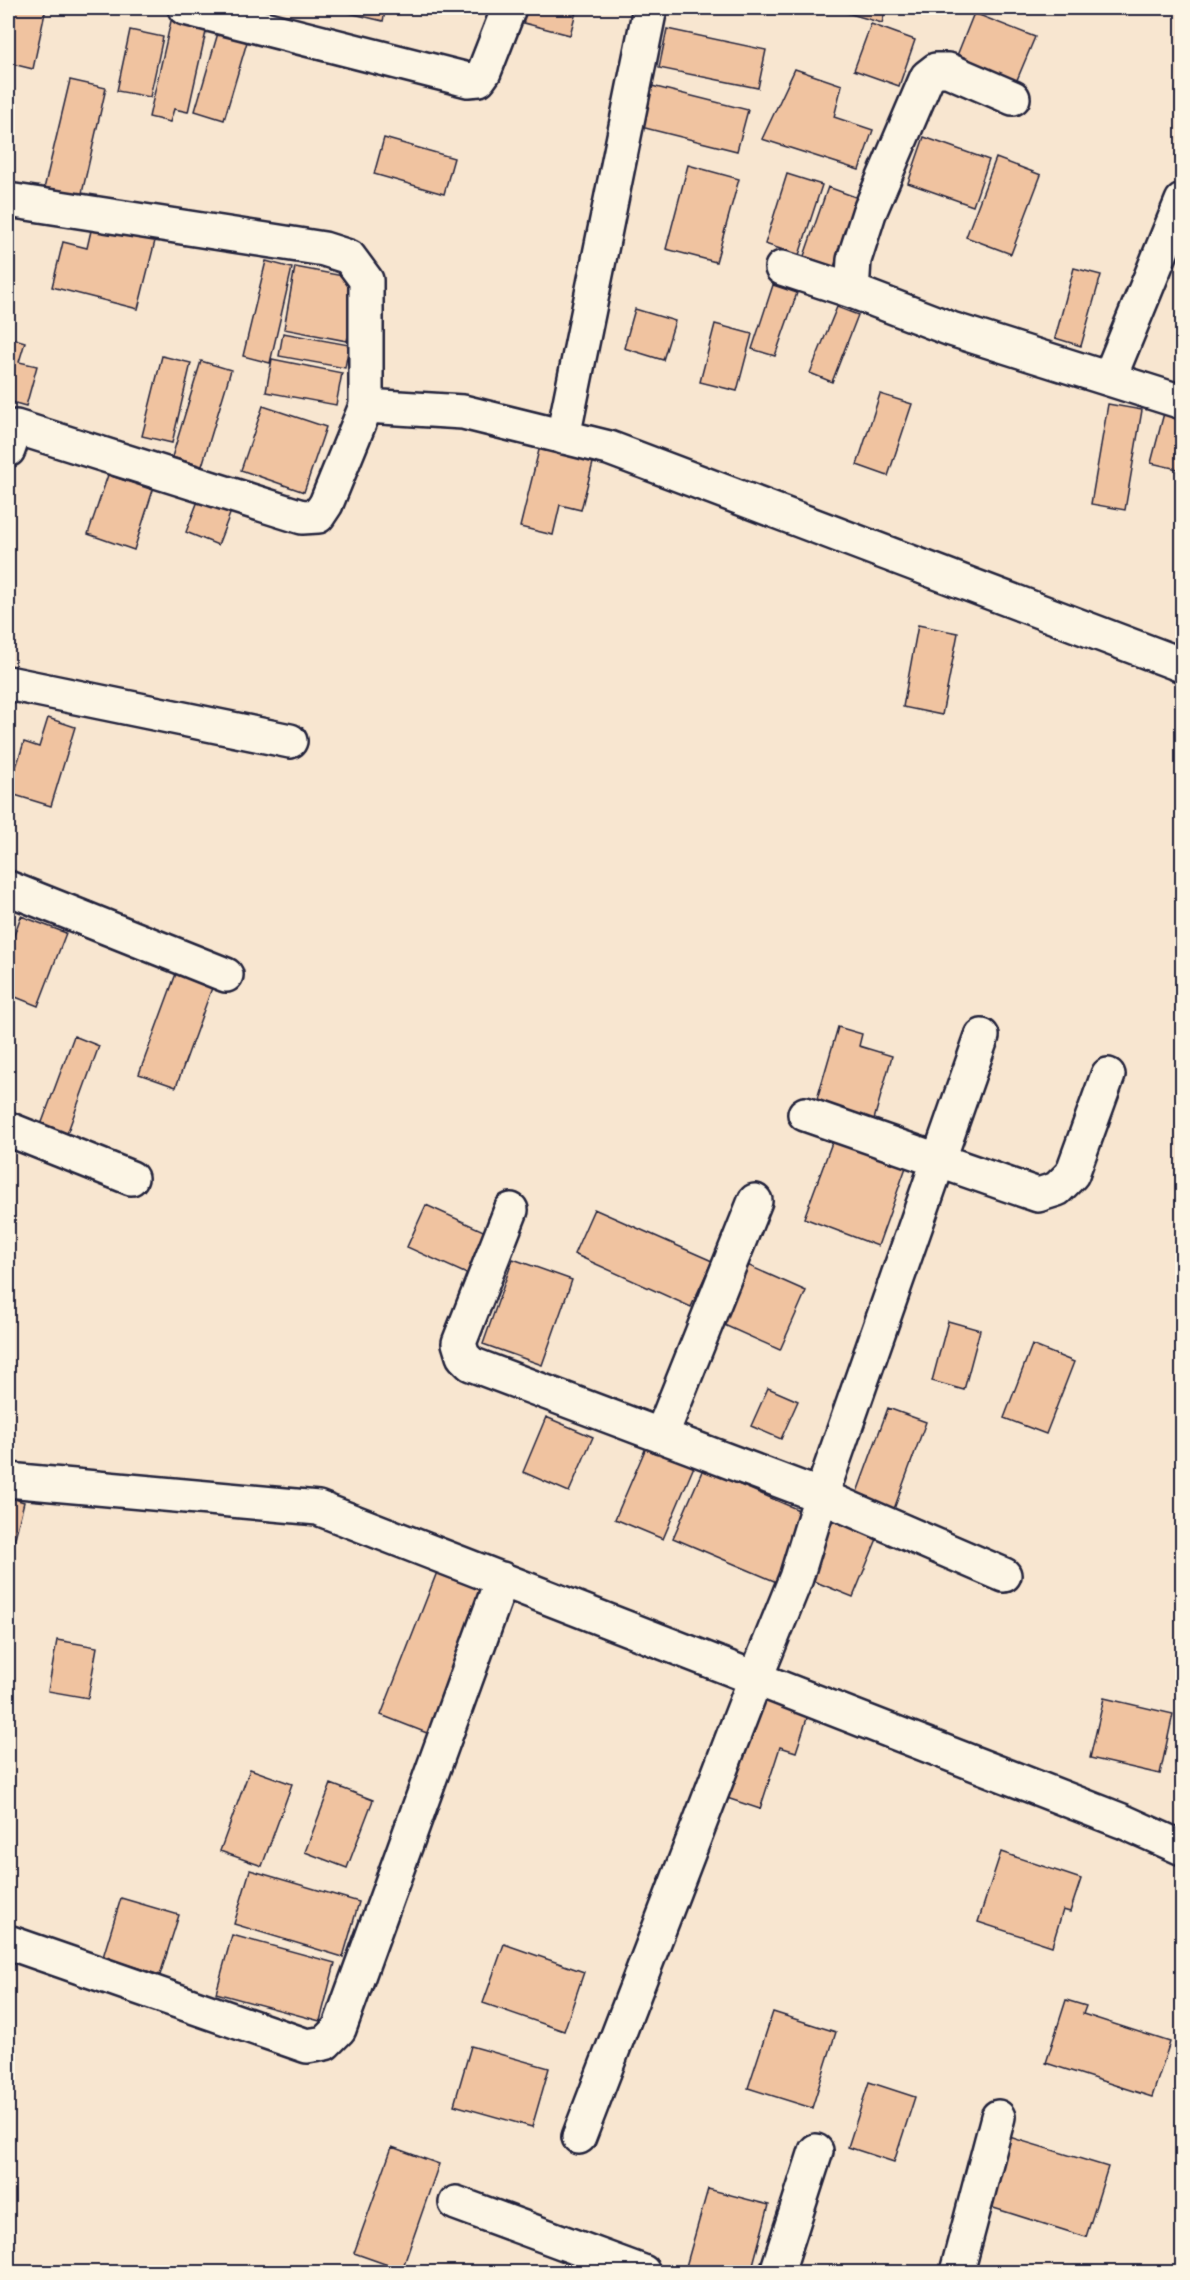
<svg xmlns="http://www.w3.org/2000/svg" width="1190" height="2280" font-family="'Patrick Hand',sans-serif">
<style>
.building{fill:#f0c3a0;stroke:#22223b;stroke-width:1.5}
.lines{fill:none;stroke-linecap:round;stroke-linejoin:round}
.minor-casing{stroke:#22223b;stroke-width:38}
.minor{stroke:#fcf5e5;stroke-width:33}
</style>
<rect width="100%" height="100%" fill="#f8e6d0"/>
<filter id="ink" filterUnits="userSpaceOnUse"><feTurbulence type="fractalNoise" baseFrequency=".0167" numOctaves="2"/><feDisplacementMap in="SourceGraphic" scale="12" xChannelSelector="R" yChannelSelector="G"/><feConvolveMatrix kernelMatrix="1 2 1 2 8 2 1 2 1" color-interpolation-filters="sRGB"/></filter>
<g filter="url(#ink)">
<path class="building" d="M8 8H46L33 69 8 63Z
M174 8 210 14 188 112 174 109 170 122 149 117Z
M350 8H386L383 21 349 13Z
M519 8H577L570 35 516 21Z
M830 8H886L882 23Z
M974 13 1035 37 1014 87 954 63Z
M871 24 915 40 899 86 854 70Z
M667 29 766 50 758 88 659 68Z
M130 30 163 37 150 97 117 91Z
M218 33 247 42 224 120 195 111Z
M795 69 842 85 834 117 873 130 859 170 762 139Z
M70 80 106 88 80 202 43 193Z
M652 86 748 110 737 151 641 127Z
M924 137 989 160 973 206 908 183Z
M384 138 454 158 444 194 374 174Z
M996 158 1041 175 1011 254 966 237Z
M688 165 739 179 716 262 666 249Z
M787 174 822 185 799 255 765 244Z
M828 187 858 198 834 267 804 256Z
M93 222 156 237 138 309 52 287 63 242 87 248Z
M266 261 292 268 270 363 243 356Z
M295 267 359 279 347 341 284 329Z
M1074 268 1101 275 1081 346 1055 338Z
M773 285 797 293 775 356 752 349Z
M837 307 858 315 832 382 810 373Z
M635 309 675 321 663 360 624 348Z
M715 324 752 334 737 391 700 382Z
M283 333 349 345 345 368 279 356Z
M8 337 25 342 19 362 37 366 26 406 8 401Z
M162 356 191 363 172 443 142 436Z
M272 359 342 373 336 405 266 392Z
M201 361 231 370 202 466 172 457Z
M880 394 912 404 888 476 857 465Z
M1108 404 1142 410 1125 510 1091 504Z
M263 406 326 427 304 492 241 470Z
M1164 413 1182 417V470L1151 463Z
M540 446 594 459 581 510 560 505 553 535 520 527Z
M108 475 153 490 134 550 88 534Z
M203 488 235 501 218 545 186 532Z
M918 625 958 633 942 715 903 707Z
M48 718 75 727 51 806 8 793 24 742 39 747Z
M21 916 66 933 38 1006 8 994V952Z
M177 971 213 985 176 1087 139 1074Z
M838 1027 862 1034 859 1046 892 1056 873 1123 815 1106Z
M74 1036 99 1046 67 1134 41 1125Z
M837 1129 910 1156 878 1246 804 1218Z
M426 1205 488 1233 469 1275 407 1247Z
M594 1209 712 1261 691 1307 574 1254Z
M513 1259 572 1280 542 1365 483 1344Z
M736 1260 806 1291 780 1350 711 1319Z
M948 1321 980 1330 964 1390 932 1381Z
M1032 1345 1074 1362 1046 1434 1004 1418Z
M768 1388 798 1401 781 1439 751 1426Z
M888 1408 926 1422 894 1509 856 1495Z
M546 1417 593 1437 569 1492 523 1472Z
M651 1436 698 1457 663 1539 615 1519Z
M703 1469 808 1514 779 1583 673 1538Z
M8 1497 24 1502 14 1542 8 1540Z
M827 1513 879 1534 853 1597 801 1576Z
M439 1567 490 1587 432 1735 381 1715Z
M57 1640 97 1647 88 1698 48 1691Z
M759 1689 811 1706 796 1752 780 1747 760 1809 724 1797Z
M1104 1698 1173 1714 1160 1774 1090 1758Z
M250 1769 292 1784 262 1866 220 1851Z
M331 1784 373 1800 347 1868 305 1852Z
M1001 1852 1081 1879 1070 1912 1063 1910 1052 1946 978 1922Z
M250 1870 359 1902 343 1957 234 1924Z
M121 1898 179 1915 160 1975 103 1957Z
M232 1935 335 1963 320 2021 216 1993Z
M504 1944 584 1972 564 2031 483 2003Z
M1066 2000 1086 2006 1083 2014 1170 2042 1152 2097 1046 2063Z
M773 2012 836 2032 812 2108 748 2088Z
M471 2046 549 2068 532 2127 454 2105Z
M869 2082 915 2097 894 2162 848 2147Z
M1006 2136 1108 2167 1086 2237 984 2205Z
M392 2147 439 2164 402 2270 354 2253Z
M708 2189 769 2205 751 2272H695L685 2270Z"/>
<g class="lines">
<g class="minor-casing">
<path id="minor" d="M185 8 468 80 479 79 484 72 509 8
M1013 98 948 70H936L927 77 869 213 854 260 852 291 951 329 1182 402
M8 200 324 249 349 257 366 280V406
M782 268 852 291
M1109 379 1182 201
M563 437 650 8
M8 450 16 427 302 517 318 516 326 504 366 406 463 412 609 448 1182 665
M8 683 290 741
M8 888 226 975
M805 1114 1038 1195 1057 1189 1072 1174 1108 1075
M8 1129 131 1178
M511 1210 459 1343 463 1356 471 1364 821 1496 1004 1575
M661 1436 755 1201
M8 1480 318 1508 1122 1821 1182 1848
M8 1942 307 2046 325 2043 339 2029 502 1579
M579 2137 756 1677 796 1578 821 1496 982 1036
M456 2203 643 2272
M777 2272 816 2151
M957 2272 998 2117"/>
</g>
<use href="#minor" class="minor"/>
</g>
</g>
<rect width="1190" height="2280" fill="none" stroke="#fcf5e5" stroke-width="30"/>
<rect x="15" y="15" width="1160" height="2250" fill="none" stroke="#22223b" stroke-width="2" filter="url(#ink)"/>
</svg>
